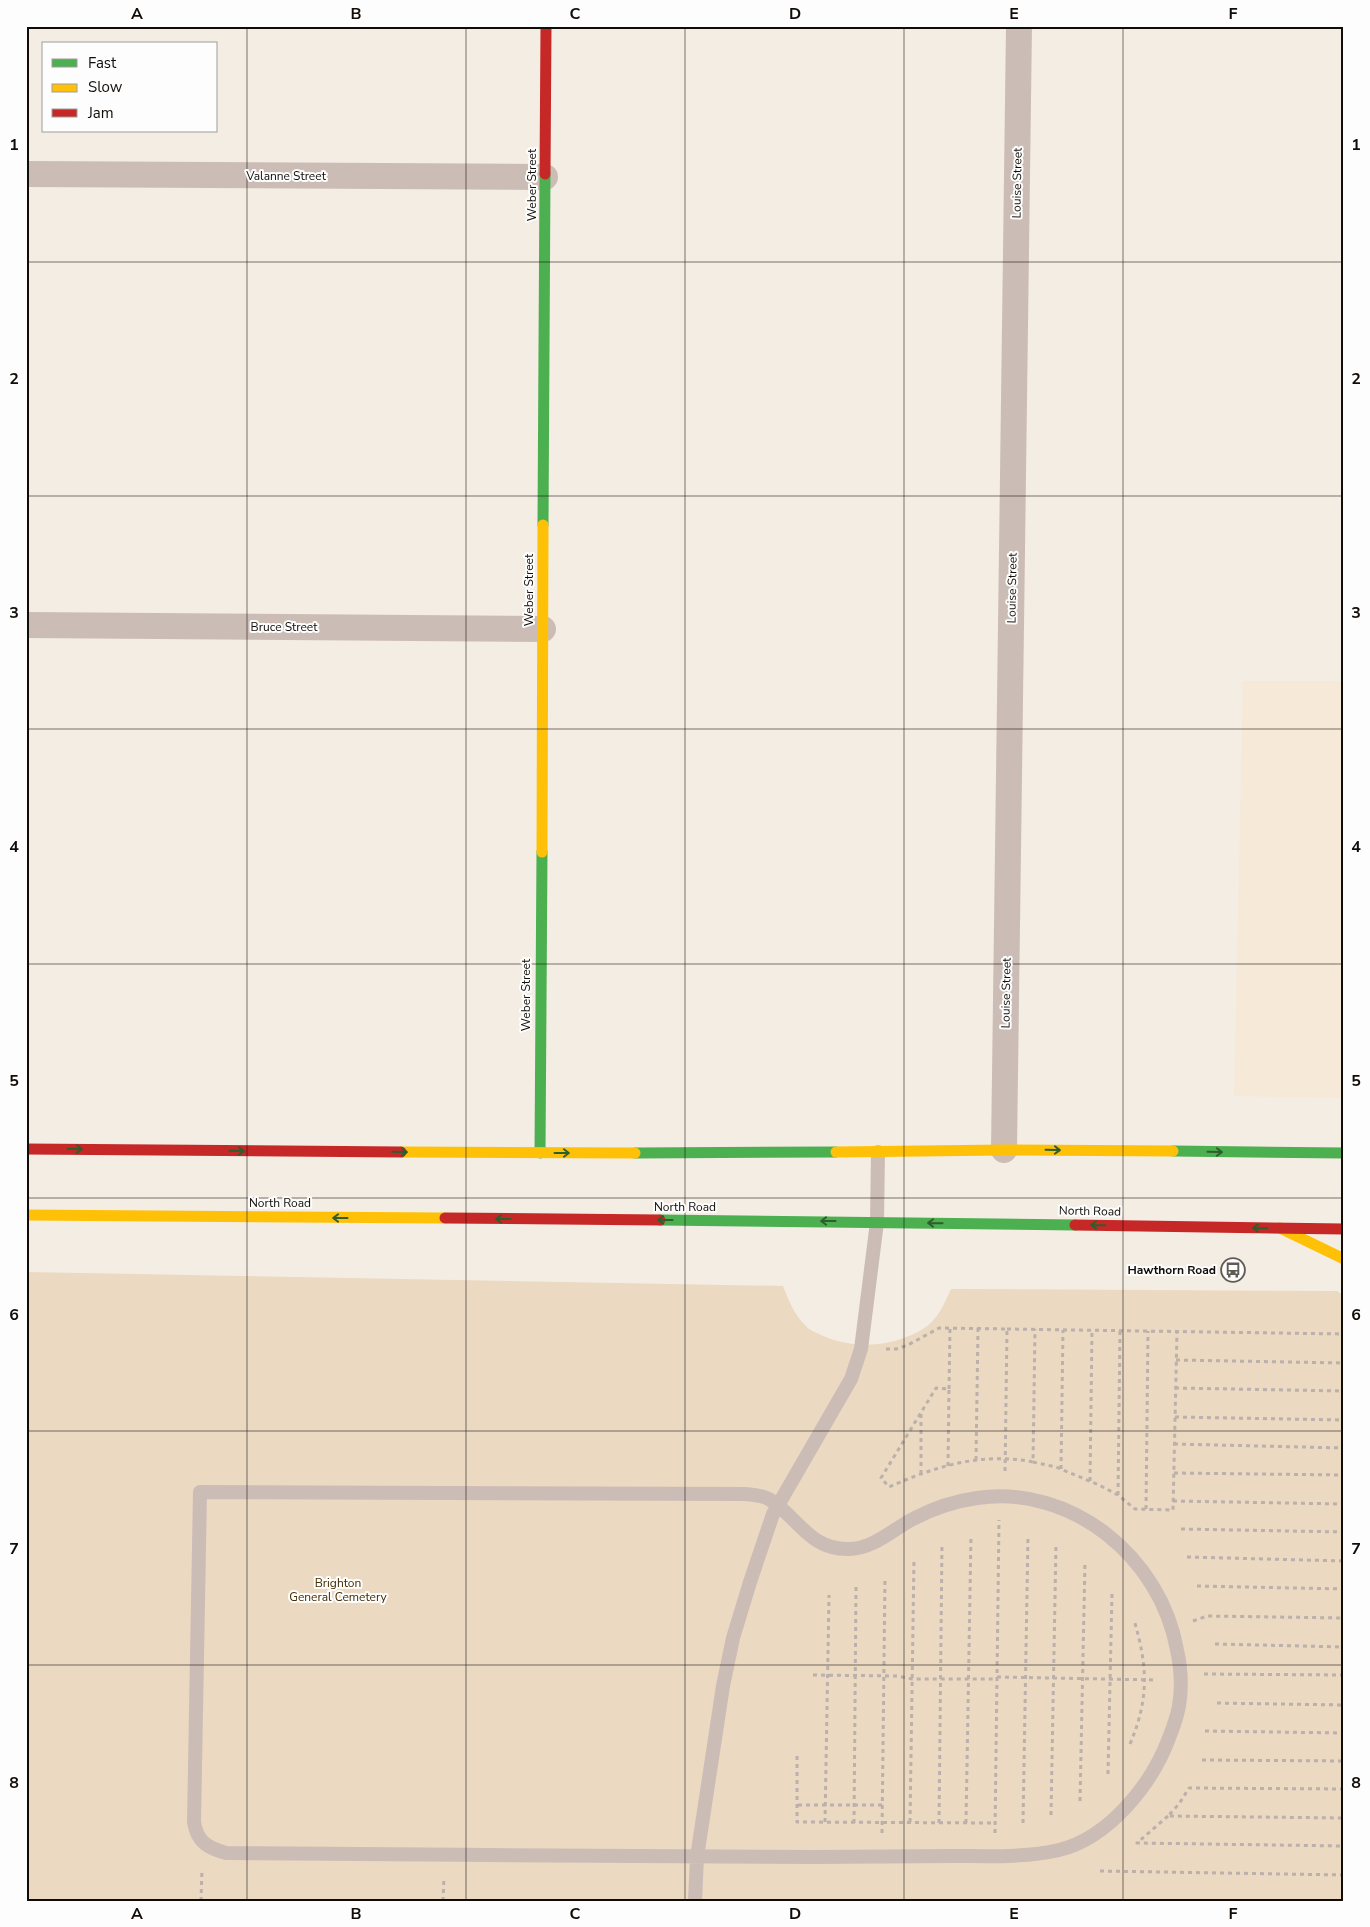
<svg xmlns="http://www.w3.org/2000/svg" width="1370" height="1927" font-family="'Nunito Sans',sans-serif">
<style>
.built{fill:#f6e9d7}
.green{fill:#ebd9c1}
.lines{fill:none;stroke-linecap:round;stroke-linejoin:round}
.path{stroke:#bbb0ab;stroke-width:3;stroke-dasharray:4 4;stroke-linecap:butt}
.lane{stroke:#ccbcb6;stroke-width:14}
.street{stroke:#ccbcb6;stroke-width:26}
.fast{stroke:#4caf50;stroke-width:11}
.slow{stroke:#ffc107;stroke-width:11}
.jam{stroke:#c62828;stroke-width:11}
.oneway{stroke:#2e5e2c}
.grid{fill:none;stroke:#110c07;stroke-width:1;stroke-opacity:0.55}
.labels{text-anchor:middle;dominant-baseline:central;stroke-width:4;stroke-linejoin:round;paint-order:stroke}
.street-label{font-size:12px;fill:#110c07;stroke:#fdfdfd}
.poi-label{font-size:12px;font-weight:bold;fill:#110c07;stroke:#fdfdfd;text-anchor:end}
.park-label{font-size:12px;fill:#442b00;stroke:#fdfdfd}
.neatline{fill:none;stroke:#110c07;stroke-width:2}
.grid-label{font-size:16px;text-anchor:middle;font-weight:bold;fill:#110c07}
</style>
<rect width="100%" height="100%" fill="#f4ede4"/>
<path class="built" d="M1243 681H1344V1098L1234 1096Z"/>
<path class="green" d="M26 1272 783 1286C789 1301 794 1315 806 1326 809 1330 815 1332 819 1334 851 1350 892 1348 923 1329 938 1320 944 1304 951 1289L1337 1291 1344 1296V1901H26Z"/>
<g class="lines">
<path class="path" d="M1007 1329 1344 1334
M886 1349H896L908 1345 939 1328 1007 1329 1005 1474
M1176 1360 1344 1363
M1175 1388 1344 1391
M949 1389 950 1328
M1175 1417 1344 1420
M1174 1444 1344 1448
M976 1460 978 1328
M1033 1462 1056 1467 1099 1485 1118 1495 1135 1509 1173 1510 1177 1331
M948 1466 949 1389 936 1388 881 1478 889 1487C936 1466 982 1452 1033 1462L1035 1329
M1061 1469 1063 1330
M1174 1473 1344 1475
M921 1474V1414
M1090 1481 1092 1330
M1118 1495 1120 1330
M1173 1501 1344 1504
M1146 1509 1148 1331
M1181 1529 1344 1532
M1187 1557 1344 1561
M1197 1586 1344 1589
M1193 1621 1207 1616 1344 1618
M1215 1644 1344 1647
M1204 1674 1344 1675
M813 1675 897 1676 912 1679H997
M997 1677 1157 1680
M1217 1703 1344 1705
M1205 1731 1344 1733
M1130 1744C1149 1699 1148 1667 1134 1620
M797 1756V1822L995 1823
M1202 1760 1344 1761
M1108 1774 1112 1593
M1344 1789 1189 1788 1179 1804 1168 1816 1344 1818
M1080 1801 1085 1561
M798 1805H882
M1051 1815 1056 1543
M1168 1816 1137 1843 1344 1846
M825 1822 829 1595
M910 1822 914 1559
M854 1823 856 1587
M939 1823 942 1543
M966 1823 971 1535
M1023 1823 1028 1535
M882 1833 885 1577
M995 1833 999 1520
M1100 1871 1344 1875
M201 1901 202 1869
M443 1901 444 1877"/>
<path class="lane" d="M200 1492 745 1494C753 1495 762 1495 769 1499 798 1517 809 1550 849 1549 874 1549 894 1528 915 1518 934 1508 956 1501 977 1498 1072 1484 1161 1558 1177 1650 1181 1668 1182 1688 1179 1706 1177 1717 1173 1728 1169 1738 1152 1784 1109 1838 1059 1850 1024 1858 988 1856 953 1856 907 1856 860 1857 814 1857 618 1857 422 1854 226 1853 208 1848 197 1842 194 1822Z
M695 1901 697 1857 723 1686 733 1638 750 1582 773 1514 851 1379 861 1349 877 1222 878 1152"/>
<path class="street" d="M26 174 545 177
M26 625 543 629
M1004 1150 1019 26"/>
<path class="fast" d="M543 525 545 174
M1173 1151 1344 1153
M540 1153 542 852
M635 1153 836 1152
M660 1220 1075 1225"/>
<path class="slow" d="M542 852 543 525
M401 1152 635 1153
M836 1152 1004 1150 1173 1151
M26 1215 445 1218
M1280 1228 1344 1259"/>
<path class="jam" d="M545 174 546 26
M26 1149 401 1152
M445 1218 660 1220
M1075 1225 1344 1229"/>
</g>
<defs><path id="oneway-shaft" d="M-6 0H5M1.5-3L5.5 0L1.5 3" fill="none" stroke-width="1.6" stroke-linecap="round" stroke-linejoin="round" transform="scale(1.25)"/></defs>
<g class="oneway">
<use href="#oneway-shaft" transform="translate(75 1149) rotate(1)"/>
<use href="#oneway-shaft" transform="translate(1053 1150) rotate(1)"/>
<use href="#oneway-shaft" transform="translate(237 1151) rotate(1)"/>
<use href="#oneway-shaft" transform="translate(400 1152) rotate(1)"/>
<use href="#oneway-shaft" transform="translate(1215 1152) rotate(1)"/>
<use href="#oneway-shaft" transform="translate(562 1153)"/>
<use href="#oneway-shaft" transform="translate(340 1218) rotate(-180)"/>
<use href="#oneway-shaft" transform="translate(503 1219) rotate(-180)"/>
<use href="#oneway-shaft" transform="translate(665 1220) rotate(-180)"/>
<use href="#oneway-shaft" transform="translate(828 1221) rotate(-180)"/>
<use href="#oneway-shaft" transform="translate(935 1223) rotate(-179)"/>
<use href="#oneway-shaft" transform="translate(1098 1225) rotate(-179)"/>
<use href="#oneway-shaft" transform="translate(1260 1228) rotate(-179)"/>
</g>
<path class="grid" d="M247 26V1901M466 26V1901M685 26V1901M904 26V1901M1123 26V1901M26 262H1344M26 496H1344M26 729H1344M26 964H1344M26 1198H1344M26 1431H1344M26 1665H1344"/>
<defs>
<g id="bus-ring" transform="scale(1.25)"><circle r="9.5" fill="#fdfdfd" stroke="#605b54" stroke-width="1.5"/><path d="M-5-6H5V4H4V6H2V4H-2V6H-4V4H-5ZM-3.5-4V0h7V-4ZM-3.5 1.2v1.5H-2V1.2ZM2 1.2v1.5H3.5V1.2Z" fill="#605b54"/></g>
</defs>
<g fill-rule="evenodd">
<use href="#bus-ring" x="1233" y="1270"/>
</g>
<g class="labels">
<g class="street-label">
<text x="286" y="176">Valanne Street</text>
<text transform="translate(1017 183) rotate(-89)">Louise Street</text>
<text transform="translate(532 185) rotate(-90)">Weber Street</text>
<text transform="translate(1012 588) rotate(-89)">Louise Street</text>
<text transform="translate(529 590) rotate(-90)">Weber Street</text>
<text x="284" y="627">Bruce Street</text>
<text transform="translate(1006 993) rotate(-89)">Louise Street</text>
<text transform="translate(526 995) rotate(-90)">Weber Street</text>
<text x="280" y="1203">North Road</text>
<text x="685" y="1207">North Road</text>
<text transform="translate(1090 1211) rotate(1)">North Road</text>
</g>
<g class="poi-label">
<text x="1216" y="1270">Hawthorn Road</text>
</g>
<g class="park-label">
<text x="338" y="1583">Brighton<tspan x="338" dy="14">General Cemetery</tspan></text>
</g>
</g>
<rect width="1370" height="1927" fill="none" stroke="#fdfdfd" stroke-width="55"/>
<rect x="42" y="42" width="175" height="90" fill="#fdfdfd" stroke="#9f9d9b"/>
<rect x="52" y="59" width="25" height="8" fill="#4caf50" stroke="#9f9d9b"/>
<text x="88" y="68" font-size="15" fill="#110c07">Fast</text>
<rect x="52" y="84" width="25" height="8" fill="#ffc107" stroke="#9f9d9b"/>
<text x="88" y="92" font-size="15" fill="#110c07">Slow</text>
<rect x="52" y="109" width="25" height="8" fill="#c62828" stroke="#9f9d9b"/>
<text x="88" y="118" font-size="15" fill="#110c07">Jam</text>
<rect x="28" y="28" width="1314" height="1872" class="neatline"/>
<g class="grid-label">
<text x="137" y="19">A</text>
<text x="356" y="19">B</text>
<text x="575" y="19">C</text>
<text x="795" y="19">D</text>
<text x="1014" y="19">E</text>
<text x="1233" y="19">F</text>
<text x="14" y="150">1</text>
<text x="1356" y="150">1</text>
<text x="14" y="384">2</text>
<text x="1356" y="384">2</text>
<text x="14" y="618">3</text>
<text x="1356" y="618">3</text>
<text x="14" y="852">4</text>
<text x="1356" y="852">4</text>
<text x="14" y="1086">5</text>
<text x="1356" y="1086">5</text>
<text x="14" y="1320">6</text>
<text x="1356" y="1320">6</text>
<text x="14" y="1554">7</text>
<text x="1356" y="1554">7</text>
<text x="14" y="1788">8</text>
<text x="1356" y="1788">8</text>
<text x="137" y="1919">A</text>
<text x="356" y="1919">B</text>
<text x="575" y="1919">C</text>
<text x="795" y="1919">D</text>
<text x="1014" y="1919">E</text>
<text x="1233" y="1919">F</text>
</g>
</svg>
